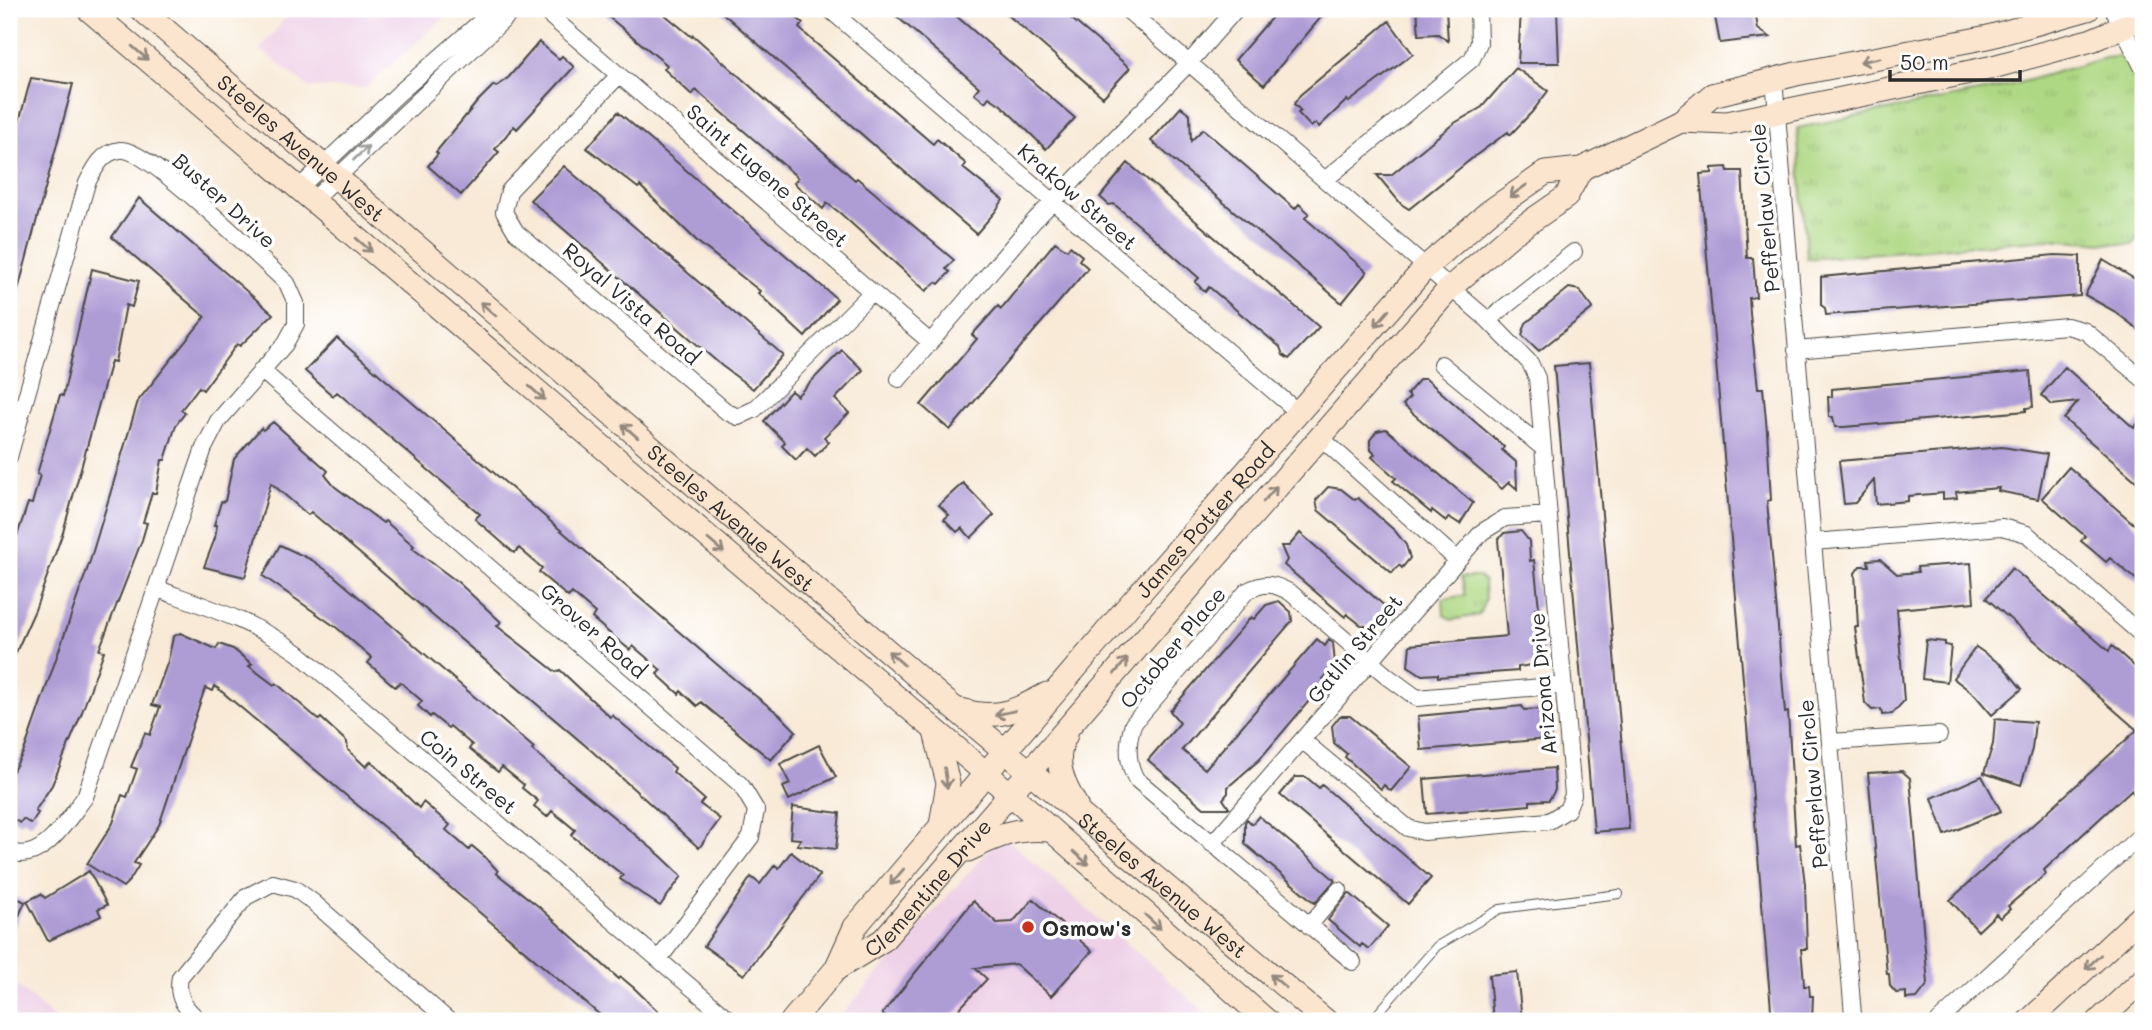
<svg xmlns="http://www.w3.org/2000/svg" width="2152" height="1030" font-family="Mali,sans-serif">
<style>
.built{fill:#eed0e7}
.park{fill:url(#park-tufts);stroke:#6c8257;stroke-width:2}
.building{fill:#ae9cd5}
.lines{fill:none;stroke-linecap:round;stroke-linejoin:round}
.lane-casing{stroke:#4a4845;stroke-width:10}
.street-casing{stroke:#4a4845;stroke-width:18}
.secondary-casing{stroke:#4a4845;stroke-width:25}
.lane{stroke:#fff;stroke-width:8}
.street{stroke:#fff;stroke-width:16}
.secondary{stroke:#fbe5cf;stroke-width:23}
.oneway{stroke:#93887d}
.oneway2{stroke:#a0a0a0}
.poi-dot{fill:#c8321e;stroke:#fff;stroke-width:2.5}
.labels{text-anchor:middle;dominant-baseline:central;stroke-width:7;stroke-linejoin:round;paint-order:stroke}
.street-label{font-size:21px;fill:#2b2b2b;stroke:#fff}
.poi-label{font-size:21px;font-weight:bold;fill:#2b2b2b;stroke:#fff;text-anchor:start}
</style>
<defs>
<pattern id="park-tufts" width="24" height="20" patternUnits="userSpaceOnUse" patternTransform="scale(1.75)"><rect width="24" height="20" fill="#aed883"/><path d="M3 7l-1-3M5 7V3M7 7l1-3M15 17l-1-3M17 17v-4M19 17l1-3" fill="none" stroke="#96ba71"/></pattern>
</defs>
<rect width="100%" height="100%" fill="#fff"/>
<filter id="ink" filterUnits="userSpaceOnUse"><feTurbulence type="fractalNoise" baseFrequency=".0143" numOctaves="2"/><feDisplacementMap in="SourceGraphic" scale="14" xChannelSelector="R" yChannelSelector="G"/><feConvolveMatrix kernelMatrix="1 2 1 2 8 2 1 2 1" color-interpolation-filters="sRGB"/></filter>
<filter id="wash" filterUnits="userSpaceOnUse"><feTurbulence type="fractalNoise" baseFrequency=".00686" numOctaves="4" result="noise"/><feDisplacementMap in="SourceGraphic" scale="28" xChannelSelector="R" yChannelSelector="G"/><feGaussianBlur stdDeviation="1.57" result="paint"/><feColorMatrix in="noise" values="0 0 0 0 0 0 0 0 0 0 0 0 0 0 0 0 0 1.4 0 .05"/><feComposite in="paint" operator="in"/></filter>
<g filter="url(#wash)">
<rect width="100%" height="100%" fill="#f8ead7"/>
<path class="built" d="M293 9H454L365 88H310L260 49Z
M1002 835 1215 1021H836Z
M9 979 58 1021H9Z"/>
<path class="park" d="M2124 56 2143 92V231L2132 245 2049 239 1807 259 1797 128 2008 86 2105 58Z
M1461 577H1479L1484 581 1485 600 1479 615 1452 620 1444 615 1443 599 1465 595Z"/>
<g id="blocks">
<path class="building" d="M599 9H658L692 37 693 35 855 180 857 178 954 260 946 269 950 272 939 284 936 282 926 291 840 213 827 203 823 209 794 183 798 178 786 167 696 90 692 95 664 69 667 65Z
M718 9H785L803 23 799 28 812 40 933 144 937 139 966 164 963 168 1003 200 995 212 976 234Z
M888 9H948L1075 118 1046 149 1001 105 989 97 985 102 974 93 979 87Z
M1001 9H1060L1130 68 1103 97Z
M1279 9H1328L1264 85 1235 60Z
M1417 9H1446L1448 41 1438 34 1419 35Z
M1521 10H1557L1559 63H1518Z
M1755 10 1758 29 1770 37 1720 43 1715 17Z
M1389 21 1413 54 1349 102 1347 100 1319 127 1316 123 1311 127 1298 113 1301 111 1294 104 1300 95Z
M539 42 559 59 562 56 574 67 517 129 514 126 495 149 499 152 461 195 428 166 438 154 436 152 477 102 494 85 496 87 509 77Z
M1516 68 1548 91 1532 112 1510 135 1508 132 1475 156 1409 209 1401 204 1377 175H1391L1453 124 1482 107Z
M31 78 73 84 14 305 9 304V158Z
M1181 107 1190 114 1191 141 1203 129 1295 209 1299 204 1309 213 1305 218 1367 272 1342 303 1151 141Z
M618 112 837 299 805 337 758 293 760 291 699 243 640 186 638 188 587 148Z
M1128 163 1319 327 1289 359 1283 355 1280 347 1209 287 1205 292 1195 282 1199 278 1147 232 1114 204 1109 205 1100 197Z
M564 166 783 355 753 389 722 366 530 200Z
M1727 167 1728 171H1742L1747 258H1753L1756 297 1749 298 1750 314 1758 388H1763L1767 431 1771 500 1767 501 1774 578 1785 713 1788 712 1796 845 1800 844 1805 884 1807 949H1801L1803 970 1804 986H1809L1810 996H1813L1812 1021H1772L1700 174 1712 173V168Z
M139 198 273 314 240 346 237 344 203 390 199 387 181 410 185 413 176 425 165 460H162L156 493H152L143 522 147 523 142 540 99 650 104 651 81 715 52 785 35 811 38 813 31 824 23 819 20 823 9 816V778L24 751 90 561 138 401 205 317 112 237Z
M1055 242 1067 250 1070 246 1082 256 1079 260 1088 268 950 430 921 405 977 339 972 335 998 306 1001 309Z
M2055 255 2080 256V296L1826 315 1825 308 1821 305V277Z
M2103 260 2143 284V333L2114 311 2085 295Z
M92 269 139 281 132 307 126 305 115 362 111 361 63 532 35 610 9 668V560L28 503 32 504 40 475 37 474 60 395 63 396Z
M1569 288 1579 290 1593 308 1539 351 1522 335 1526 323Z
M337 338 734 679 780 715 796 731 771 760 701 702 697 706 681 691 679 694 657 674 661 670 633 646 630 650 614 637 592 618 595 613 572 593 568 597 542 575 539 572 542 568 519 548 514 553 475 519 480 514 337 392 333 396 305 371Z
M842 350 863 370 835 399 849 413 824 437 829 442 815 456 807 448 796 460 782 446 785 442 764 421 791 391 797 396Z
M1589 363 1629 829 1594 832 1554 366Z
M2065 367 2134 428 2143 417V487L2064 419 2078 402 2052 405 2041 395Z
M2030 371 2033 407 2026 408V411L1844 427H1835L1833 417H1829L1828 397H1832V389Z
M1420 379H1426L1504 447 1502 450 1516 462 1517 489 1509 482 1502 489 1403 405 1410 397 1407 394Z
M273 422 328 471 325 475 334 486 383 523 385 521 414 546 412 548 459 583 501 622 497 626 556 672 560 670 610 717 612 715 675 768 673 772 704 799 700 804 720 819 699 848 593 752 311 512 308 515 271 483 245 577 204 567 215 538 217 525H214L221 502 225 501 234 459 261 428 263 430Z
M1386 429 1473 503 1460 524 1449 517 1446 521 1432 510 1431 513 1393 481 1396 478 1372 457 1375 454 1370 449V440L1377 431Z
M2002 447 2047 454 2038 499 1998 491 1999 488 1956 492 1957 498 1943 499V493L1908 496V501L1876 504 1874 480 1855 503 1844 504 1839 461Z
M2069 467 2143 532V585L2110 558 2106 562 2092 550 2081 541 2085 536 2042 498Z
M963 483 994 515 971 538 962 528 957 532 944 519 949 515 939 505Z
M1328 487 1341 489 1355 500 1358 498 1395 531 1406 545 1410 558 1402 568 1399 565 1392 573 1318 510 1316 500Z
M1521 531 1529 541 1530 561 1534 560 1539 608H1535L1536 632 1542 636 1544 657 1538 664 1518 667V671L1438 677V674L1422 675 1408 666 1410 645 1507 636 1498 540 1504 533Z
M1300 533 1387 608 1374 628 1361 625 1347 614 1345 617 1284 565 1287 560 1281 546H1289Z
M280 545 312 560 333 575 534 748 532 750 661 856 682 876 660 906 620 879 623 875 571 835 575 830 552 811 547 817 534 806 538 801 522 788 524 785 502 767 498 772 469 749 472 745 450 726 448 728 432 715 430 717 418 706 422 701 400 682 395 687 368 663 372 658 337 628 263 576Z
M1880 559 1897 574 1918 572 1917 567 1971 563 1974 602 1897 609 1904 701 1892 714 1882 715 1881 709 1872 710 1865 703 1855 627H1858L1855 573 1860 566H1869L1868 560Z
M2012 568 2109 651 2112 646 2143 674V788L2135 795 2131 790 2044 870 2046 874 2008 906 2010 909 2000 918 1996 914 1978 931 1950 900 2137 730 1986 598Z
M1279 601 1291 612 1292 621 1182 750 1205 769 1317 639 1325 646 1329 640 1333 643 1335 664 1323 679 1326 681 1259 760 1228 787V793L1223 799 1229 808H1204L1148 760 1180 723 1170 711 1251 617 1254 619 1266 605Z
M180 633 216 649 219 644 233 649 252 664 249 666 274 685 276 683 319 720 321 718 347 742 348 750 366 767 371 761 419 808 423 802 429 807 450 825 446 830 469 850 472 846 485 857 498 871 496 873 538 906 619 979 621 977 634 988 668 1021H607L432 872 410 849 215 686 213 691 205 688 159 825 134 863 139 865 130 880 123 887 87 864 113 823 122 795 127 797 137 769 131 767 145 733 150 735 160 707 152 705 168 661 173 637Z
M1926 640 1945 642V645L1951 646 1947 682 1922 679Z
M1976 647 2003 666 2022 689 1992 715 1975 695 1953 678Z
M1522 706 1524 710 1541 709 1553 715 1554 731 1548 739 1421 750 1418 716Z
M1340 716H1350L1411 767 1391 791 1384 785 1381 789 1345 757 1347 754 1334 743 1332 726Z
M1995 719 2035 722 2032 749 2021 785 1984 773 1993 744Z
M819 745 836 777 789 800 783 787 790 784 780 764Z
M1554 768 1555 790 1549 800 1530 801V805L1427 814 1424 779Z
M1902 771 1910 778 1928 984 1917 998 1906 999V992L1896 993 1890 986 1889 974H1887L1868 773Z
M1982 776 2001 811 1945 835 1932 798Z
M1295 777H1306L1319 788 1322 785 1431 878 1408 904 1280 795Z
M793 807 840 813 836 849 797 845 801 839 790 838Z
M1259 816 1335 880 1315 903 1245 844V822L1247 819 1252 824Z
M791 852 820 875 744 975 704 946 751 877 760 884 775 865 779 868Z
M89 871 107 905 98 909 101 916 48 941 27 901 41 894 45 898Z
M1349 893 1388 926 1369 949 1362 944 1360 947 1328 920Z
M9 894 25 902 9 938Z
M1033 899 1092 951 1051 996 1016 964 975 968 987 979 948 1021H891L882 1014 973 901 997 923 1013 922Z
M1517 972 1522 1021H1493L1489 975Z"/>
</g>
</g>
<g filter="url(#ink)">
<use href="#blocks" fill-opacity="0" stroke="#4a4845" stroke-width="2"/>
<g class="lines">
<g class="lane-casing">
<path id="lane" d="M1371 1021 1437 946 1500 909 1619 894"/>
</g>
<g class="street-casing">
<path id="street" d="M542 9 929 341
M829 9 1299 413
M1126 9 1488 320 1530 363 1537 378 1573 795 1567 810 1549 821 1424 832 1408 828 1302 740
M2113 9 2143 68
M619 75 509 191 504 212 516 232 727 412 738 417 755 409 872 292
M1774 79 1853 1015 1857 1021
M1326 179 1472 59 1479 43 1478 9
M298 189 399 93 495 9
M312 201 515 9
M1488 320 1574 252
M1796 350 2067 326 2085 331 2143 379
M1441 364 1543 448
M261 370 741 785 756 810 751 837 659 959
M899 379 1033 222 1189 63 1236 9
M1320 437 1456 559
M9 457 87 183C95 168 102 152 120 150 146 146 262 261 287 283L296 303V324L285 344 218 421 204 448 85 797C68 819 41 866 9 851
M1813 542 2002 527 2027 534 2143 636
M158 589C207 607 255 622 298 653L731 1021
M1830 742 1939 735
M1212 844 1482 532 1505 518 1548 515
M1309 926 1339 890
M1353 962 1136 779C1126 761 1127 743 1133 724L1247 591C1265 582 1274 583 1291 593L1387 676 1417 698 1563 685
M200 1021C185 1008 176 998 180 977L246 897 273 883 295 889 313 902 449 1021
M1939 1021 2143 833"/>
</g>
<g class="secondary-casing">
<g id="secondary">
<path d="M88 9 1022 804 1267 1021"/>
<path id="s1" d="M141 9 948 703 1326 1021"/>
<path d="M1681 121 1727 123 1989 68 2092 40 2143 18"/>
<path d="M961 710C996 721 1016 711 1047 694"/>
<path d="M935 732 948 783 941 825"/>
<path d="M1066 735C1052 759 1063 784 1076 805"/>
<path d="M968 850C996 836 1017 827 1049 830"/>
<path id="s2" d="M836 969 883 940 1450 288 1511 235 1566 197 1581 169"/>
<path id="s3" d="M792 1021 836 969 855 927 1131 603 1426 267 1489 212 1545 173 1581 169 1681 121 1712 95 1796 74 1988 37 2088 9"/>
<path d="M2029 1021 2143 915"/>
<path d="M2099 1021 2143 980"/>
</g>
</g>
<use href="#lane" class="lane"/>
<use href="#street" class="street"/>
<use href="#secondary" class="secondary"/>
</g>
<defs><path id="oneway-shaft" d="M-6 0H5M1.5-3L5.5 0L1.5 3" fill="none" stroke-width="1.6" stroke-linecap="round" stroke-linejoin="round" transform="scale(1.75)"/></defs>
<g class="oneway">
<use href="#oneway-shaft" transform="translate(140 53) rotate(41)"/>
<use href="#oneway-shaft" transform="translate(1870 60) rotate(169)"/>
<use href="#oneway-shaft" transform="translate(1518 191) rotate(145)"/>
<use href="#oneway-shaft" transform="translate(364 245) rotate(41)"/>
<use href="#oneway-shaft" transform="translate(488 309) rotate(-139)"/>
<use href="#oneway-shaft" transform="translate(1382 318) rotate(131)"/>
<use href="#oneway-shaft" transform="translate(537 393) rotate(41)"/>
<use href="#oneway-shaft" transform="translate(630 431) rotate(-139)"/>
<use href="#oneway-shaft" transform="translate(1270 494) rotate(-49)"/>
<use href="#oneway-shaft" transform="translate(716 546) rotate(40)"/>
<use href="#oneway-shaft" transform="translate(896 658) rotate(-139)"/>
<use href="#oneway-shaft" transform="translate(1121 666) rotate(-50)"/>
<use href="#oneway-shaft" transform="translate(1005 713) rotate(167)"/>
<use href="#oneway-shaft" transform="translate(946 778) rotate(82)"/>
<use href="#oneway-shaft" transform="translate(1081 858) rotate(42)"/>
<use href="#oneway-shaft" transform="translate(897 877) rotate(130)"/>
<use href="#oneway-shaft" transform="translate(1153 922) rotate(42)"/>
<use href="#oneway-shaft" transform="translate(2093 962) rotate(137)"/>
<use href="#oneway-shaft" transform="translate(1278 981) rotate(-140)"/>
</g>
<use class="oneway2" href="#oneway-shaft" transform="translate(361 153) rotate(-43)"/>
</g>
<circle class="poi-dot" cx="1028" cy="927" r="7"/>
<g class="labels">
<g class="street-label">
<text stroke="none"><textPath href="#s1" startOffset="212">Steeles Avenue West</textPath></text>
<text transform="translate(768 175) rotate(41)">Saint Eugene Street</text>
<text transform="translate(1078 196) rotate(41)">Krakow Street</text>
<text transform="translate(225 200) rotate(42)">Buster Drive</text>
<text transform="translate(1764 208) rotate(-95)">Pefferlaw Circle</text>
<text transform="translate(632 303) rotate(41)">Royal Vista Road</text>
<text stroke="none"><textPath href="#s1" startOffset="779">Steeles Avenue West</textPath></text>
<text stroke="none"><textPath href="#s3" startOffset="651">James Potter Road</textPath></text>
<text transform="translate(594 630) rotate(41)">Grover Road</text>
<text transform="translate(1172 647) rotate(-50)">October Place</text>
<text transform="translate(1354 648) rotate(-50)">Gatlin Street</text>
<text transform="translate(1542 684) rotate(-95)">Arizona Drive</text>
<text transform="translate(469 771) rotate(40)">Coin Street</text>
<text transform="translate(1812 784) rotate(-95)">Pefferlaw Circle</text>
<text stroke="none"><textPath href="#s2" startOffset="124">Clementine Drive</textPath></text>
<text stroke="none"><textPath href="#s1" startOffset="1346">Steeles Avenue West</textPath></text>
</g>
<g class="poi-label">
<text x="1042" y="927">Osmow's</text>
</g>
</g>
<rect width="2152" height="1030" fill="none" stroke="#fff" stroke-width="35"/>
<path d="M1890 70v10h130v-10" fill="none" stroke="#2b2b2b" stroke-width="3.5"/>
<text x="1900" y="70" font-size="21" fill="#2b2b2b" stroke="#ffffff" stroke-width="5" paint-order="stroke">50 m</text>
</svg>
